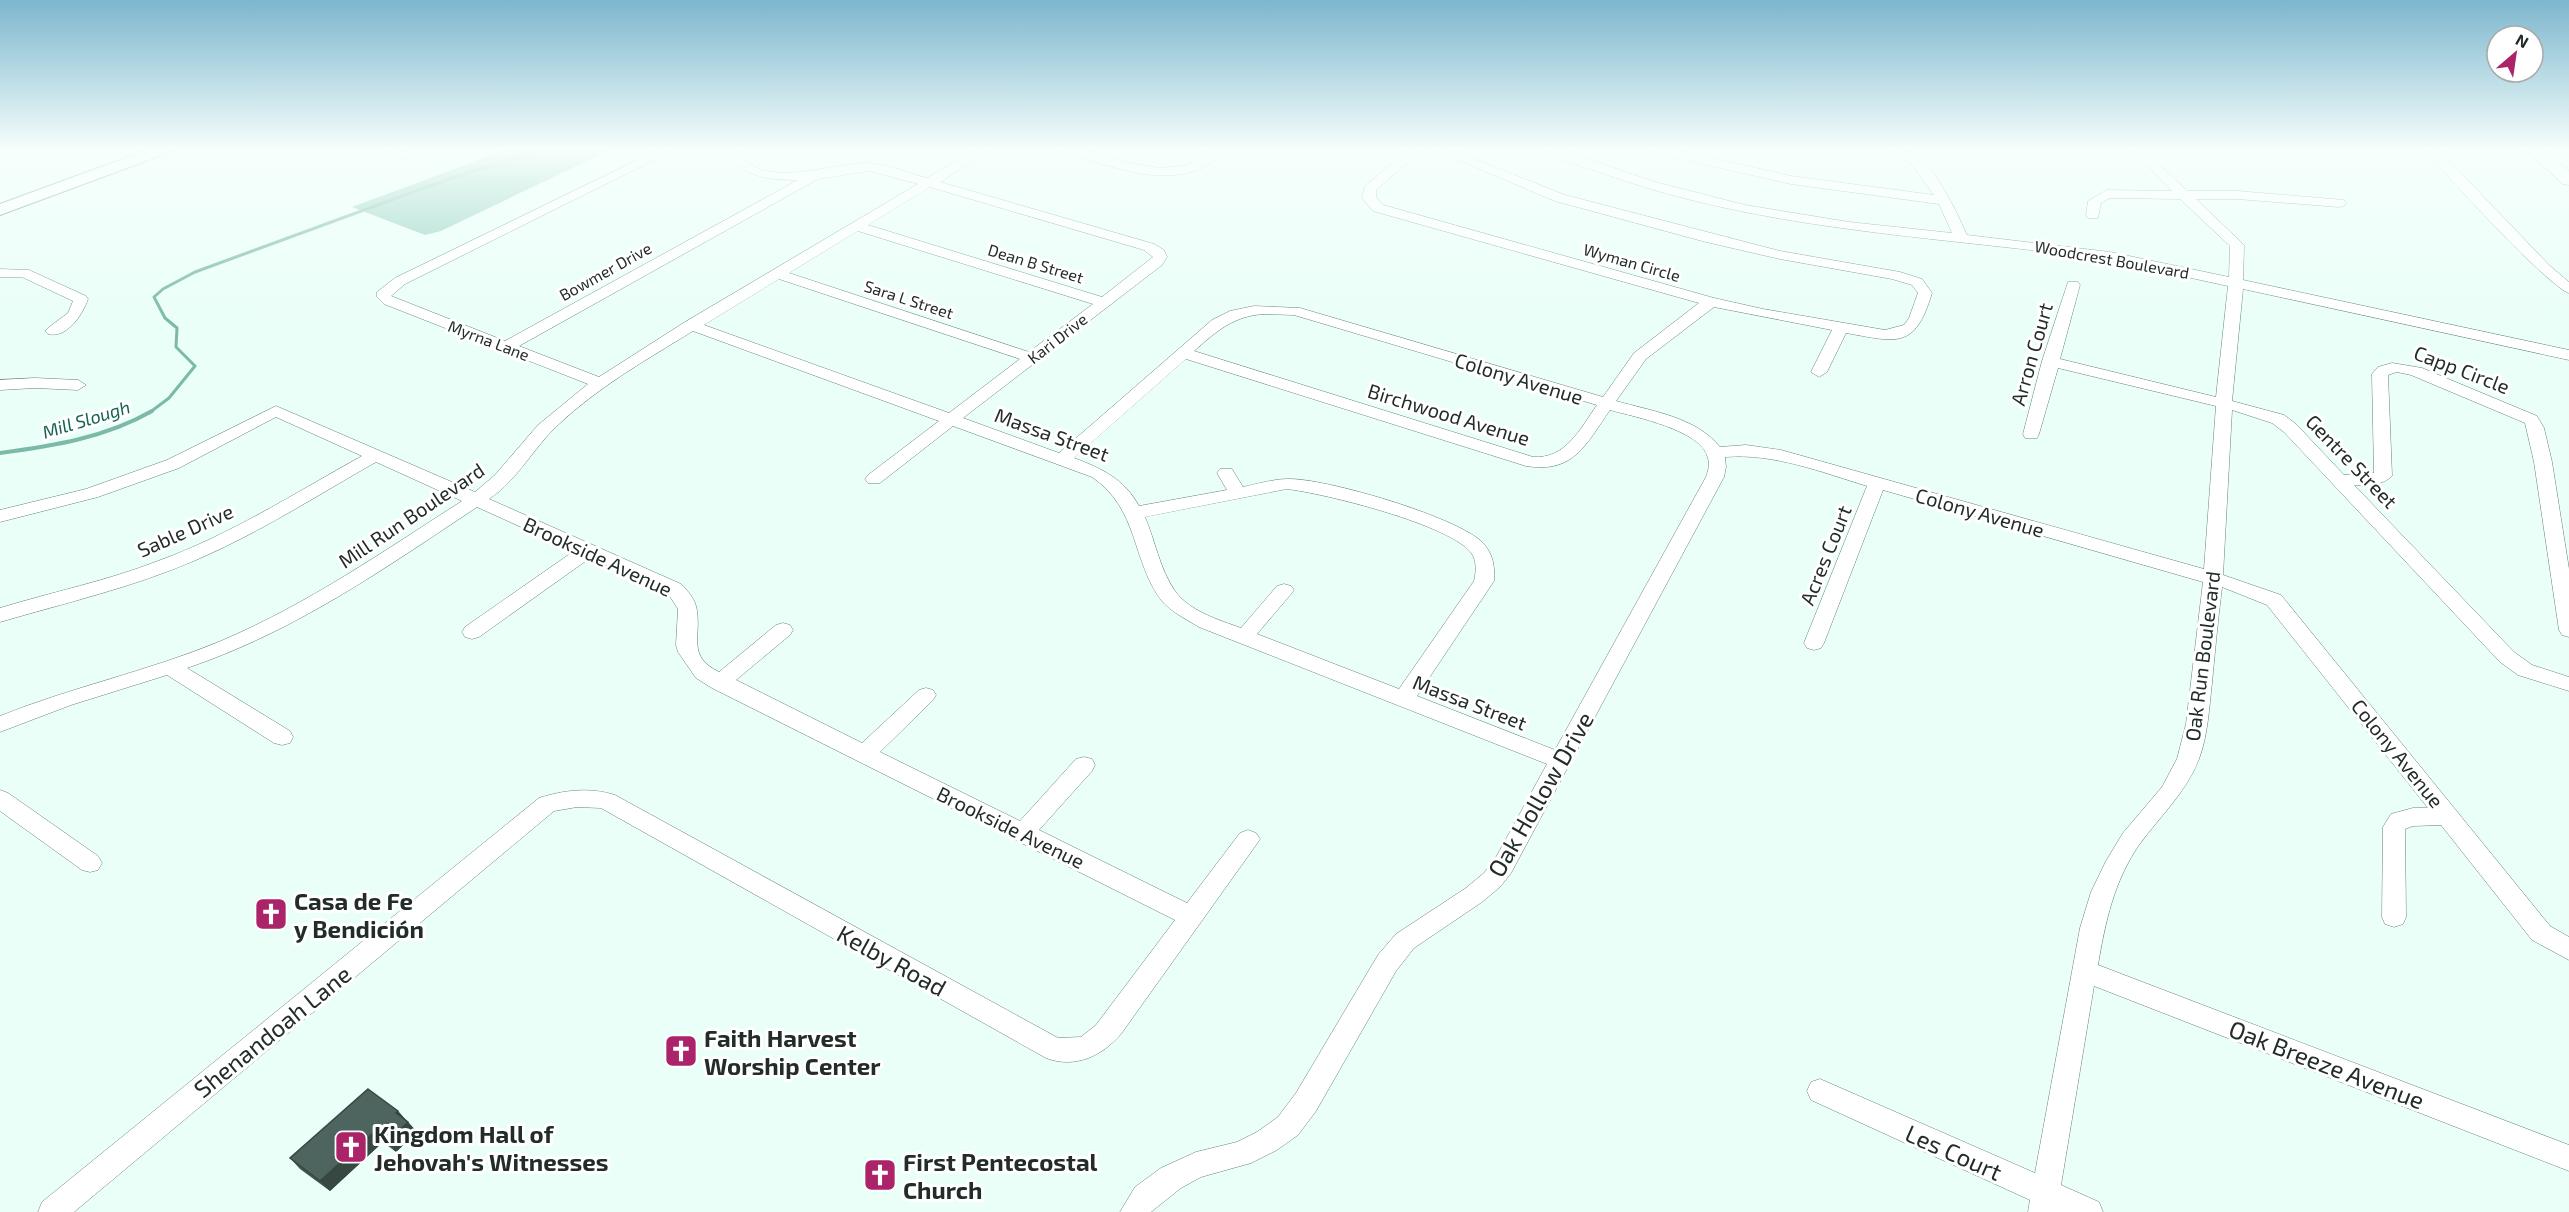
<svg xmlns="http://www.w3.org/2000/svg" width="2569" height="1212" font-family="'Exo 2',sans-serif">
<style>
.forest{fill:#92d0bf}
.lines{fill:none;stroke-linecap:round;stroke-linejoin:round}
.stream-far1{stroke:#7cb9a8;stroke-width:3}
.stream{stroke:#7cb9a8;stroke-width:4}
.minor-casing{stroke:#69817a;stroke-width:1}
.major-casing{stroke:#69817a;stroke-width:2}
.highway-casing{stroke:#69817a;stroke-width:1}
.minor{fill:#fff;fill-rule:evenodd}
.major{fill:#fff;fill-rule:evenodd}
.highway{fill:#fff;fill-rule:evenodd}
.wall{fill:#435752}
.shaded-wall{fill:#374742}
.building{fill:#4e655f;stroke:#374742;stroke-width:1.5}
.labels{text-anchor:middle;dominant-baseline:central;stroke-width:6;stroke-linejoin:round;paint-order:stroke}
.far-street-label{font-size:16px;fill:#222c29;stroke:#fff}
.far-water-label{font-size:18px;font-style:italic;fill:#126352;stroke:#fff}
.street-label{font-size:20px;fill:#222c29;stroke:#fff}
.near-street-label{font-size:24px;fill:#222c29;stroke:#fff}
.near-poi-label{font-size:24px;font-weight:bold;fill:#222c29;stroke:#fff;text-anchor:start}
</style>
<rect width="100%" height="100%" fill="#eafff8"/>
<path class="forest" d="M508 149H612L441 231 425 235 352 207Z"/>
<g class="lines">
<path class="stream-far1" d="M149 413 169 398 195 366 176 347 177 328 165 318 154 297 163 289 195 272 457 176 545 149"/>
<path class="stream" d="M0 453C52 446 105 438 152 411"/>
<g class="minor-casing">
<path id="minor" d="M380 149H399L416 157 410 161Z
M660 149H676L405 284 391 296 505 341 798 180C770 180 737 177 725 149H737C757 193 834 162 868 163 888 164 908 173 927 178L976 149H991L940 182 1154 244 1164 250 1167 257 1162 265 963 418 1059 453 1212 320 1230 311 1254 306 1300 308 1603 397 1634 353 1699 303 1373 211 1362 198 1365 186 1409 149H1423L1376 190V197L1383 205 1714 298 1763 309 1885 330 1904 325 1909 318 1918 293 1912 285 1892 279 1780 259 1706 242 1555 201 1432 149H1449L1565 195 1780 251 1900 272 1922 279 1932 293C1915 350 1897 342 1846 333L1827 372 1819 377 1811 372 1832 330 1714 307 1646 359 1616 401C1651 411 1696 417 1720 447L1746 445 1781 450 2204 569 2216 406 2058 368 2039 434 2037 438H2025L2023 434 2042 361 2068 282H2078L2080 285 2060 359 2216 397 2228 286C2176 275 2125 262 2072 255 1914 235 1754 228 1602 173 1587 168 1554 160 1544 149H1561L1651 181 1745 205 1849 222 1952 233 1939 204 1791 184 1655 153 1649 149H1672L1791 176 1934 195 1912 165 1889 149C1895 149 1902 148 1907 150 1932 158 1957 213 1967 235L2110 252 2229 277 2230 246 2180 199 2110 198 2101 203 2098 218H2088L2086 215 2088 201 2107 190 2172 191 2130 149H2143L2187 191H2237L2344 200 2346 203 2344 206 2339 207 2237 199H2196L2244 245 2243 280 2569 350V360L2243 289 2232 401 2284 415 2296 424 2344 475 2374 473 2372 374 2378 367 2392 363 2422 368 2537 416 2544 428 2552 462 2569 569V637L2562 635 2559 630 2534 462 2525 423 2411 375 2397 372 2388 375 2392 476C2382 486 2367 485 2354 485L2514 652 2532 665 2569 677V691L2518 675 2500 662 2284 432 2272 423 2232 410 2223 575 2281 595 2550 926 2569 937V960L2532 940 2441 825 2413 826 2405 829 2406 917 2403 924 2394 927 2385 924 2382 917 2383 827 2391 814 2413 808H2428L2267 605 2222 587C2218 619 2215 651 2212 683 2209 708 2208 735 2199 759 2186 793 2160 816 2139 845 2114 881 2105 923 2098 965L2569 1145V1171L2094 986 2061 1185 2099 1202 2103 1212H2028L2030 1200 1811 1100 1807 1091 1811 1082 1820 1079 2035 1173 2080 928 2091 892 2106 861 2123 833 2162 787 2177 759 2186 724 2203 582 1883 490 1824 643 1821 648 1814 650 1807 648 1804 643 1867 486C1821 472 1774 453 1725 457L1726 467 1724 477 1511 873 1500 887 1482 902 1414 948 1396 971 1316 1111 1298 1135 1277 1150 1251 1163 1201 1177 1181 1188 1151 1212H1120L1135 1187 1161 1168 1196 1152 1237 1142 1257 1132 1278 1117 1296 1093 1378 955 1396 934 1466 888 1484 873 1495 859 1547 764 1199 627C1186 619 1171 612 1161 600 1131 559 1139 509 1092 477L953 426 880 483H868L865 479 868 475 939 421 693 331C646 360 598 387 558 425 533 448 517 481 489 499L681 584C688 591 696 600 697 611 701 638 687 656 719 672L776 625 783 623 790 625 793 630 790 635 736 680 862 743 919 690 926 688 933 690 936 695 933 700 880 752 1020 821 1076 759 1084 757 1092 759 1095 765 1092 771 1039 830 1187 903 1240 833 1248 830 1256 833 1260 839 1256 845 1121 1034C1102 1056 1075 1069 1046 1058L601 808 577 807 554 811 74 1212H38L42 1202 539 798C565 790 589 787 615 795L1058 1038 1081 1037 1096 1025 1175 920 712 688 696 678 678 652 676 645 678 609 667 592 590 558 479 637 472 639 465 637 462 632 465 627 574 551 477 507C384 569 294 632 187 668L290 731 293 737 290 743 282 745 274 743 167 675 71 705 0 732V716C72 687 149 671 221 641 308 604 384 551 462 501L376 462C316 496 259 533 196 560 134 587 65 603 0 622V608C52 592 107 581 158 561 230 535 295 493 362 456L276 417 179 468 98 497 0 522V510L86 489 167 460 276 406 475 492 495 475 538 425 588 384 384 304 377 297V292L395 278ZM870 171 918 184 685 322 599 377 519 346 818 179ZM930 187 1144 250 1153 257 1102 297 868 225ZM858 231 1093 304 1029 352 789 273ZM779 279 1020 359 949 413 704 325ZM1264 314 1294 315 1597 405C1580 429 1566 459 1533 457L1194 351C1217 331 1233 316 1264 314ZM1186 359 1526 466C1574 474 1586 444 1610 410 1635 417 1702 430 1708 458 1710 465 1708 471 1706 477L1555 750 1417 696 1494 581C1495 566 1493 554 1483 543 1458 517 1325 478 1288 479 1274 479 1257 484 1243 487L1232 469H1220L1217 473 1227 490 1139 506C1124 479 1103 469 1074 458ZM1287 489C1323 493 1453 525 1472 554 1477 562 1476 572 1474 581L1399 689 1257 634 1291 594 1294 590 1291 586 1284 584 1277 586 1241 628C1219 620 1189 611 1175 591 1160 570 1155 540 1145 517Z
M1062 149H1082L1129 163 1160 168 1185 166 1212 149H1226C1184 198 1114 167 1064 152Z
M2425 149H2438L2550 266 2569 282V293C2551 289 2441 171 2425 149Z
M0 269 29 270 86 296 88 299C83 314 67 339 48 334L45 331 48 328 68 313 73 301 22 277H0Z
M35 378 78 380 86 385 78 390 35 388 0 390V380Z
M0 790 8 793 98 856 102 863 98 870 90 872 82 870 0 811Z"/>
</g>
<g class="major-casing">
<path id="major" d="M150 149H173L170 152 0 215V204Z"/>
</g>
<g class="highway-casing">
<path id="highway" d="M2525 149H2544L2569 171V185L2563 184Z"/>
</g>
<use href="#minor" class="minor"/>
<use href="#major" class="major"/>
<use href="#highway" class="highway"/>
</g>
<path class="wall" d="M398 1111 417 1132 396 1152 383 1142 330 1191 300 1169 290 1158Z"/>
<path class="shaded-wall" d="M398 1111 407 1122 396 1113Z
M408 1122 417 1132 396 1152 387 1141Z
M374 1132 383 1142 330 1191 320 1181Z"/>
<path class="building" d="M368 1089 398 1111 396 1113 408 1122 387 1141 374 1132 320 1181 290 1158Z"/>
<linearGradient id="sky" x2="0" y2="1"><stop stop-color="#7db6ce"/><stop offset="0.47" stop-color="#f6fffc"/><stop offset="1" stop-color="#f6fffc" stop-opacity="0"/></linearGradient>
<rect width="2569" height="319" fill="url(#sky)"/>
<defs>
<g id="church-square" transform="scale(1.725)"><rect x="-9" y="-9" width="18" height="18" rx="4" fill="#ab2369" stroke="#fff"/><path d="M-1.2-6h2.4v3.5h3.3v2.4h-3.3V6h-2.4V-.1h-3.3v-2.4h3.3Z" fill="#fff"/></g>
</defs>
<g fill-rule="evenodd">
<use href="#church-square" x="271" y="914"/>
<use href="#church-square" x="681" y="1051"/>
<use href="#church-square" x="351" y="1147"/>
<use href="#church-square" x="880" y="1175"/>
</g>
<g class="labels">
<g class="far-street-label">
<text transform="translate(2112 259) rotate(10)">Woodcrest Boulevard</text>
<text transform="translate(1632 262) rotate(16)">Wyman Circle</text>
<text transform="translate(1036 263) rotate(17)">Dean B Street</text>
<text transform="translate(605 271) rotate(-29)">Bowmer Drive</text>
<text transform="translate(909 299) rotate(18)">Sara L Street</text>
<text transform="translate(1057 338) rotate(-38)">Kari Drive</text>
<text transform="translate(489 340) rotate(21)">Myrna Lane</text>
</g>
<g class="far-water-label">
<text transform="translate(86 419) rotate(-17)">Mill Slough</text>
</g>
<g class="street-label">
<text transform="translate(2031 354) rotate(-74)">Arron Court</text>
<text transform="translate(2462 369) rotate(21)">Capp Circle</text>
<text transform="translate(1519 378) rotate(17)">Colony Avenue</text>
<text transform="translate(1449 414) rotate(17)">Birchwood Avenue</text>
<text transform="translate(1052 434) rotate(20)">Massa Street</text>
<text transform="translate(2352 461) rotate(46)">Gentre Street</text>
<text transform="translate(1980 512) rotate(16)">Colony Avenue</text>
<text transform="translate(411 515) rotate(-34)">Mill Run Boulevard</text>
<text transform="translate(185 530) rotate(-24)">Sable Drive</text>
<text transform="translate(1825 555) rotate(-68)">Acres Court</text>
<text transform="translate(598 556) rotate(25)">Brookside Avenue</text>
<text transform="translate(2202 656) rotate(-83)">Oak Run Boulevard</text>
<text transform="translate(1470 702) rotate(21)">Massa Street</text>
<text transform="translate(2398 753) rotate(51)">Colony Avenue</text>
<text transform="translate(1011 827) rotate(26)">Brookside Avenue</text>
</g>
<g class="near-street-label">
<text transform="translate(1540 794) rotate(-60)">Oak Hollow Drive</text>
<text transform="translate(892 960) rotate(29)">Kelby Road</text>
<text transform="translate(272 1031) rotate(-39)">Shenandoah Lane</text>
<text transform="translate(2327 1064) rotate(21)">Oak Breeze Avenue</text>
<text transform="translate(1954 1152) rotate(24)">Les Court</text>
</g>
<g class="near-poi-label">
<text x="294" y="900">Casa de Fe<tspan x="294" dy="28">y Bendición</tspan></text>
<text x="704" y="1037">Faith Harvest<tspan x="704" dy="28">Worship Center</tspan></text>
<text x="374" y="1133">Kingdom Hall of<tspan x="374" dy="28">Jehovah's Witnesses</tspan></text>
<text x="903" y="1161">First Pentecostal<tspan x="903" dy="28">Church</tspan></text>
</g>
</g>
<g transform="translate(2515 54) rotate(29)"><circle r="28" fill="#ffffff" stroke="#a7aba9" stroke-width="1.5"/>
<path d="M0-4.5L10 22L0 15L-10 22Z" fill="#ab2369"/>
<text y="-9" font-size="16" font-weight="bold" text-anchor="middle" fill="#222c29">N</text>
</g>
</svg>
